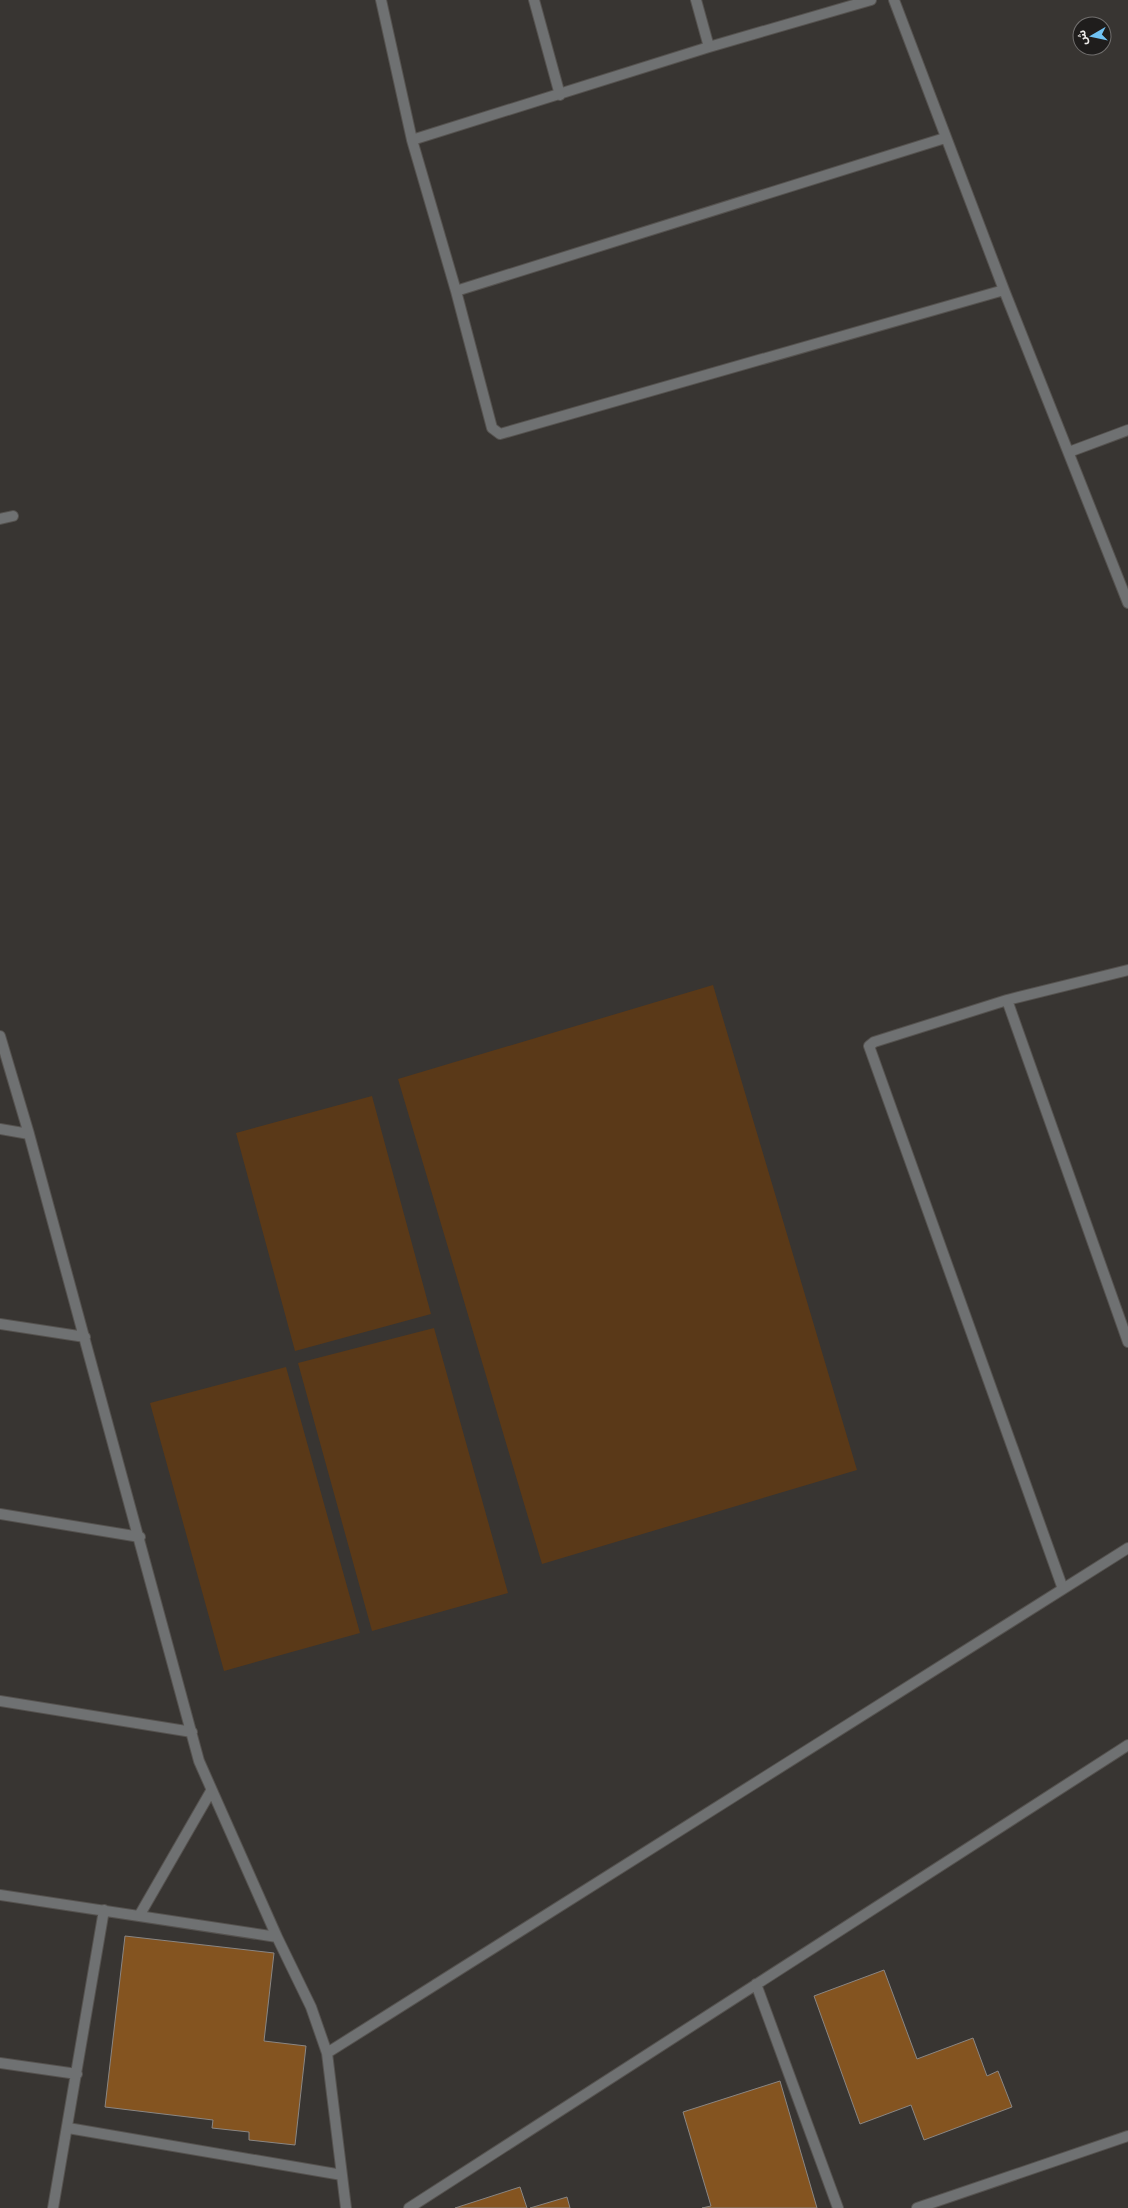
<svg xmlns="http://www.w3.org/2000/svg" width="1128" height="2208" font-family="Helvetica,'Noto Sans Arabic',sans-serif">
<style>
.green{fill:#5a3918}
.building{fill:#845420;stroke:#8a8683}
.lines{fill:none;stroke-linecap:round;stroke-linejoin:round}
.minor-casing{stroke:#55524f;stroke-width:12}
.minor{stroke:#6f7172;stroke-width:10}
</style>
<rect width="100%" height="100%" fill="#383532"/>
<path class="green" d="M713 985 857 1470 542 1564 398 1079Z
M372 1096 431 1314 295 1351 236 1133Z
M434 1328 508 1593 372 1631 298 1363Z
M286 1367 360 1633 224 1671 150 1403Z"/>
<path class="building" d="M125 1936 274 1953 264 2041 306 2046 295 2145 249 2140V2132L212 2128 213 2120 105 2107Z
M884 1970 917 2059 973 2038 987 2076 998 2071 1012 2107 924 2140 911 2105 860 2124 814 1996Z
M780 2081 817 2208H702L711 2206 683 2112Z
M520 2187 527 2208H455Z
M567 2197 570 2208H530Z"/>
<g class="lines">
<g class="minor-casing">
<path id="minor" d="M381 0 412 140 456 291 492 428 500 434 1004 290
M534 0 560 95
M696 0 709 47
M894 0 1004 290 1128 603
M412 140 709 47 871 0
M456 291 945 138
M1069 452 1128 430
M0 519 13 516
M1007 1000 1128 1342
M0 1036 29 1134 199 1761 277 1937 311 2007 327 2053 346 2208
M0 1129 29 1134
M0 1324 85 1337
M0 1514 140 1537
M1063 1589 869 1046 874 1042 1007 1000 1128 970
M0 1701 192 1732
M0 1895 277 1937
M139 1916 211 1791
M756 1984 838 2208
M327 2053 1128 1548
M0 2063 77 2074
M68 2128 342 2175
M53 2208 104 1910
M409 2208 1128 1745
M917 2208 1128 2136"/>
</g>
<use href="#minor" class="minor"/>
</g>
<g transform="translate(1092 36) rotate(261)"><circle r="19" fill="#1f1d1c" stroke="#716f6e"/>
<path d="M0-3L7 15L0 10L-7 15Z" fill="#6fc2f4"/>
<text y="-6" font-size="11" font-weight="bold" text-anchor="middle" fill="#edebe9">ش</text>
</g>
</svg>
